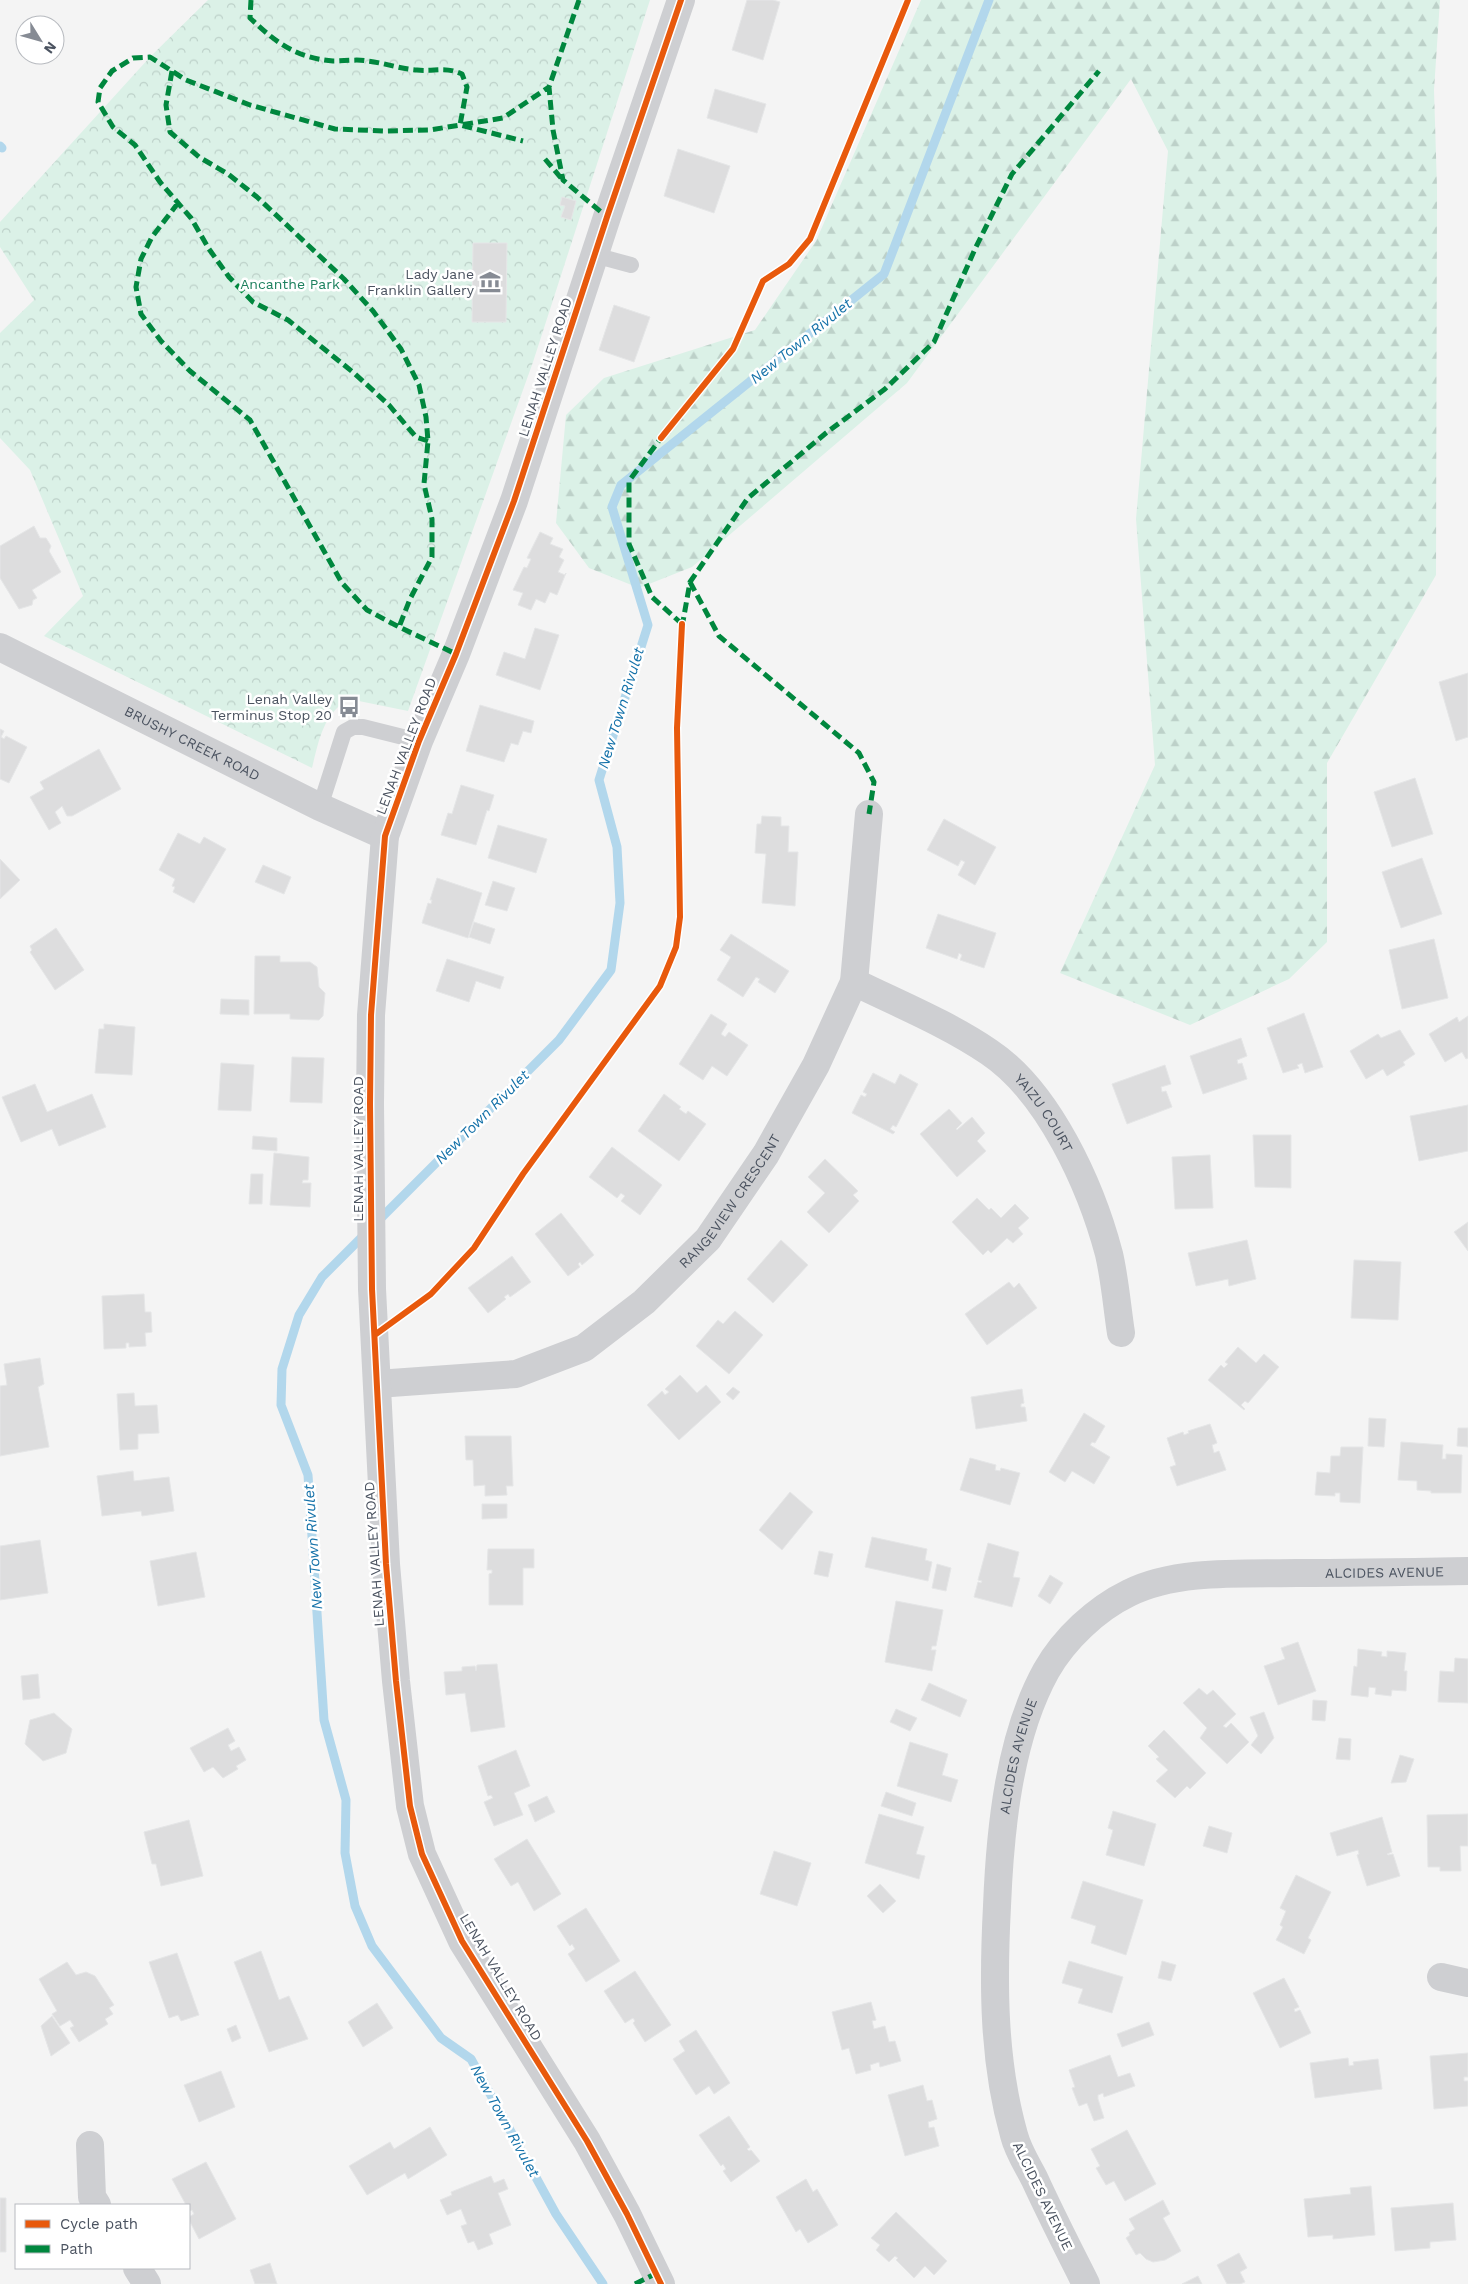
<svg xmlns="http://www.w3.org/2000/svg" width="1468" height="2284" font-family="'Work Sans',sans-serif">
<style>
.forest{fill:url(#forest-firs)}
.park{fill:url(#park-crowns)}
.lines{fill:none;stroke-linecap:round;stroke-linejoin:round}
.stream{stroke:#b2d7ec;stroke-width:9}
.building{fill:#ddddde;stroke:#e5e6e7}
.lane{stroke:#cecfd2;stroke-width:16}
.street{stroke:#cecfd2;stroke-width:28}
.quiet{stroke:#00873e;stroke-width:5;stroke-dasharray:10 5;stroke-linecap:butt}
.cycleway-casing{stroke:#fff;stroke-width:9}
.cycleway{stroke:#e8590c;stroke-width:6}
.labels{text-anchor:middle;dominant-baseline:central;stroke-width:5;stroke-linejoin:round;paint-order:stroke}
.poi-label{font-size:14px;fill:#4b5360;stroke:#fff;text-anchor:end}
.park-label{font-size:14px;fill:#1d805e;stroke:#fff}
.street-label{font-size:14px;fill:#4b5360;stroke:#fff}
.water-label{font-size:15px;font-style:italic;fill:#1572a9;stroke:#fff}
</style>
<defs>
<pattern id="forest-firs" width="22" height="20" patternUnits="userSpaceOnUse" patternTransform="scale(1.25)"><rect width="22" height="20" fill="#dbf1e7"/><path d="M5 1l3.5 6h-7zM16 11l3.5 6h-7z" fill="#bdd1c9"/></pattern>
<pattern id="park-crowns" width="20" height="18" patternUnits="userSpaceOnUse" patternTransform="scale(1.25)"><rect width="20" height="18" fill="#dbf1e7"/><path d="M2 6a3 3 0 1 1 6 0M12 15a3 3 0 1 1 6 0" fill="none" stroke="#bdd1c9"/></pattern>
</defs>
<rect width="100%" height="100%" fill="#f4f4f4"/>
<path class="forest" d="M921 0H1440L1434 90 1437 188 1436 575 1327 763V942L1289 979 1190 1025 1060 973 1155 765 1136 519 1168 151 1131 79 907 383 692 567 639 588 589 568 556 523 566 415 604 378 755 330 816 241Z"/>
<path class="park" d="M208 0H650L533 362 408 711 349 699C323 714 319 740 312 768L44 636 83 596 30 470 0 438V333L34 300 0 247V222L150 57Z"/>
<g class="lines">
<path class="stream" d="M0 146 2 148
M378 1221 559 1040 611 970 620 903 617 847 599 780 648 625 612 507 621 485 884 274 989 0
M365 1234 322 1277 299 1315 282 1369 281 1405 308 1475 324 1720 346 1800 345 1853 355 1906 372 1946 441 2038 471 2059 556 2214 603 2284"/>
</g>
<path class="building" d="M747 0H773L780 2 763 60 732 50Z
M715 89 766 104 757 133 707 118Z
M678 149 730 166 714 213 664 196Z
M562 197 576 201 571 220 561 217 565 206 560 205Z
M473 243H507L506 322H472Z
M614 305 650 317 634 362 599 350Z
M34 526 40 538H46L51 546 49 551 61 572 32 590 37 598 33 600 32 605 19 609 0 578V546Z
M540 532 553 538 550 544 563 549 559 557 564 560 558 572 565 575 566 573 557 595 550 592 545 603 536 599 531 610 518 605 523 593 513 590 524 567 527 568 531 559 527 558Z
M535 628 559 635 540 690 496 675 504 652 525 659Z
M1468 673V737L1456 741 1439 682Z
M480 705 534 721 531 733 523 731 518 745 511 743 504 762 466 751Z
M0 729 4 731 1 737 4 739 6 736 27 747 9 783 0 779Z
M99 749 121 789 72 816H67L62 806 55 812 61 823 49 830 30 797 44 789 40 782Z
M1415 778 1433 834 1392 847 1374 792Z
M461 785 494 795 489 811 487 810 476 845 441 835 448 813 452 814Z
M762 816 781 817V826H789L788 852H798L795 906 762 903 766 854 755 853 757 824H761Z
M944 819 996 847 975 885 958 875 965 862 961 860 958 866 927 850Z
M498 825 547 839 536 873 488 858Z
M178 833 200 844 204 837 226 849 194 903 173 892 175 887 172 886 175 879 159 870Z
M1422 858 1442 914 1401 928 1382 872Z
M0 859 20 880 0 899Z
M263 865 291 877 284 894 255 882Z
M437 878 482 893 468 938 422 923 428 903 431 904 432 900H430Z
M493 881 515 888 507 911 485 905Z
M938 914 996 933 984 968 960 960 962 955 959 953 957 959 926 948Z
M474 922 495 929 490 944 469 937Z
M56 928 84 970 55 990 30 952 32 950 30 946Z
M731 934 789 971 775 993 758 982 760 979 756 977 743 997 717 980 731 957 720 950Z
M1434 939 1448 998 1402 1009 1389 950Z
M255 956H280V962H310L317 967 319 987 325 993 323 1016 319 1020 290 1019V1014H254Z
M447 959 504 977 500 989 476 981 469 1002 436 991Z
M221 999 249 1000V1015L220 1014Z
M1304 1013 1323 1067 1305 1073 1302 1063 1297 1065 1299 1068 1283 1073 1267 1028Z
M711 1014 727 1024 721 1034 725 1037 729 1032 748 1045 727 1076 712 1066 703 1080 679 1064Z
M1468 1016V1058L1466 1059 1462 1052 1445 1062 1429 1034 1457 1017 1459 1022Z
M104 1024 135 1027 132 1075 95 1073 99 1029H104Z
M1400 1030 1415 1054 1403 1062 1405 1065 1387 1076 1383 1069 1366 1079 1350 1051 1378 1034 1381 1038Z
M1241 1038 1247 1056 1237 1060 1238 1064 1242 1063 1247 1079 1203 1094 1190 1056Z
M292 1057 324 1058 322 1103 290 1102Z
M221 1063 254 1065 251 1111 218 1110Z
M1165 1065 1171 1084 1161 1087 1162 1092 1166 1091 1172 1107 1127 1124 1112 1084Z
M873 1073 895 1084 900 1074 918 1084 896 1127 893 1125 890 1129 895 1132 893 1134 852 1113 861 1095 865 1097 867 1094 863 1092Z
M35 1084 47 1112 92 1094 106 1127 59 1146 52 1129 21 1142 2 1097Z
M664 1094 681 1107 679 1109 686 1114 688 1111 706 1124 679 1161 638 1131Z
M1468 1105V1151L1419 1161 1410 1116Z
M949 1109 962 1123 956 1129 957 1130 972 1117 985 1133 977 1141 986 1151 957 1177 920 1134Z
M1253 1135H1291V1188L1255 1187Z
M253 1136 277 1138V1151L252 1149Z
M612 1147 662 1185 640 1215 621 1201 625 1196 621 1193 617 1198 589 1177Z
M274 1153 309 1157 308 1180H303L302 1183H311L310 1207 270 1205Z
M1210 1155 1213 1208 1175 1209 1172 1157Z
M825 1159 858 1191 853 1195 859 1201 829 1233 807 1212 825 1193 808 1177Z
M251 1174H263L262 1204H249Z
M977 1198 989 1210 991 1208 1001 1218 1015 1204 1029 1218 1018 1228 1023 1234 1013 1243 1007 1238 991 1253 988 1250 983 1255 952 1222Z
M561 1213 594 1255 582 1265 580 1262 578 1264 580 1267 568 1276 535 1234Z
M1468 1222V1251L1454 1232Z
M781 1240 808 1265 773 1303 747 1279Z
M1247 1240 1256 1279 1229 1286 1228 1279 1196 1286 1188 1253Z
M512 1256 531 1282 510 1297 508 1294 504 1297 506 1299 488 1313 468 1288Z
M1354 1260 1401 1262 1398 1320 1351 1318Z
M1009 1282 1014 1288 1019 1283 1037 1308 987 1345 965 1314Z
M144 1294 145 1312H151L152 1332 145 1333 146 1346 129 1347V1343H126V1348L104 1349 102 1296Z
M735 1311 763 1335 729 1374 696 1346 718 1320 723 1324Z
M1238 1347 1256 1363 1264 1354 1279 1367 1248 1403 1245 1401 1241 1405 1245 1409 1244 1410 1208 1380 1221 1365 1224 1368 1228 1364 1225 1362Z
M40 1358 44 1384 38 1387 49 1447 0 1456V1386L7 1385 4 1364Z
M680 1375 697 1393 706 1385 721 1402 679 1440 647 1405 662 1391 665 1395 669 1392 665 1389Z
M733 1387 740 1392 733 1400 726 1394Z
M1022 1389 1024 1403 1021 1404V1407H1025L1027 1421 976 1429 971 1397Z
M134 1393 135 1406 157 1405 159 1433 138 1434V1449L120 1450 117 1394Z
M1084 1413 1105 1426 1095 1443 1092 1442 1090 1445 1110 1457 1094 1484 1072 1471 1065 1482 1049 1472Z
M1369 1418 1386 1419 1384 1447 1368 1446Z
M1210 1424 1217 1443 1212 1445 1214 1453 1219 1451 1226 1470 1177 1486 1170 1467 1176 1465 1167 1438 1183 1432 1184 1435 1189 1433 1188 1431Z
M1458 1428H1468V1447L1457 1446Z
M465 1436H511L513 1486H506L507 1495 485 1496V1485L474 1486 473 1460H466Z
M1401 1442 1443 1445 1442 1459H1446V1454L1462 1455 1461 1493H1431V1491L1417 1490V1481L1398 1480Z
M1341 1447H1363L1360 1503 1340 1502V1493H1335V1496L1315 1495 1317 1472 1330 1473 1331 1456H1340Z
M970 1458 996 1465 995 1470 1000 1471 1001 1468 1020 1473 1010 1505 960 1490Z
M133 1471 134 1481 169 1477 174 1511 142 1516 141 1511 102 1516 97 1476Z
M790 1492 813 1512 782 1550 759 1530Z
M482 1504H507V1518L482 1519Z
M872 1537 927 1549 925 1560 932 1562 928 1581 865 1567Z
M40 1540 48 1593 0 1600V1546Z
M988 1543 1019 1552 1013 1577 1020 1578 1012 1607 974 1597 978 1582 981 1583 982 1581 978 1580Z
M488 1549H534V1568H523V1605H489V1574L492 1573V1570H487Z
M819 1551 833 1554 828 1577 814 1574Z
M196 1552 205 1597 158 1606 150 1561Z
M937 1564 951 1568 946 1591 932 1588Z
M1050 1575 1063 1583 1050 1604 1038 1596Z
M896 1601 943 1610 936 1646H932L931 1650H936L932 1671 885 1662Z
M1298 1642 1316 1691 1278 1705 1264 1666 1285 1659 1281 1648Z
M1358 1649 1382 1652 1381 1656 1387 1657V1651L1406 1653 1404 1671H1407L1406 1691 1392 1690 1391 1696 1375 1694 1376 1688 1369 1687 1368 1697 1351 1695 1354 1666 1357 1667Z
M1455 1658 1468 1659V1703L1438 1702 1440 1671 1454 1672Z
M497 1664 505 1727 471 1732 465 1693 446 1695 444 1672 462 1671V1667L475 1666 476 1671 477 1665Z
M38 1674 40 1698 23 1700 21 1676Z
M929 1683 967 1700 960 1717 921 1700Z
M1199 1688 1207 1695 1213 1690 1236 1714 1223 1726 1226 1728 1231 1723 1249 1742 1227 1764 1200 1738 1207 1728 1183 1703Z
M1313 1700 1327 1701 1325 1721 1312 1720Z
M896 1709 917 1718 910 1731 890 1722Z
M1264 1712 1274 1738 1261 1754 1251 1745 1258 1736 1250 1717Z
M54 1713 72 1729 66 1753 43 1761 25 1744 30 1720Z
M228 1728 235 1741 228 1745 231 1751 239 1747 246 1760 236 1766 238 1769 223 1778 213 1767 204 1772 190 1748Z
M1164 1730 1206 1773 1190 1789 1187 1786 1175 1798 1156 1781 1168 1770 1156 1759 1159 1757 1148 1746Z
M1339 1738 1351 1739 1350 1760 1336 1759Z
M910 1742 948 1754 942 1775 958 1780 951 1802 897 1786Z
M516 1750 530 1786 514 1793 523 1815 494 1826 484 1802 493 1798 491 1795 488 1796 478 1766Z
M1400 1755 1414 1759 1406 1782 1391 1783Z
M886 1792 916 1803 912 1816 881 1806Z
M547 1796 555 1812 535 1822 528 1805Z
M1113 1811 1156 1824 1144 1866 1106 1855 1113 1830 1108 1828Z
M879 1814 924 1827 916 1854 925 1856 919 1879 865 1863Z
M1468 1814V1846H1460L1461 1871H1440V1867H1428L1427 1815Z
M1382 1817 1392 1852 1387 1854 1388 1855 1393 1854 1400 1876 1367 1886 1357 1855 1359 1854 1358 1850 1337 1856 1330 1833Z
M189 1820 203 1876 161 1886 156 1864H152L144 1832Z
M1209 1826 1232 1833 1227 1853 1203 1846Z
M527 1839 561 1894 534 1911 518 1882 511 1886 494 1859Z
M774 1851 811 1863 797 1906 760 1894Z
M1296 1875 1331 1892 1308 1938 1311 1940 1304 1954 1276 1940 1283 1927 1280 1925 1286 1911 1280 1908Z
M1083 1881 1143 1900 1126 1955 1091 1943 1096 1926 1071 1918Z
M880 1884 896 1901 883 1913 867 1896Z
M586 1908 620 1961 586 1982 568 1954 575 1949 572 1944 570 1946 557 1926Z
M261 1951 279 2000 289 1996 308 2039 269 2052 234 1962Z
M177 1953 199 2015 181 2021 178 2015 169 2018 149 1962Z
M1069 1961 1123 1977 1112 2013 1078 2003 1083 1989 1062 1983Z
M1162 1961 1176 1965 1171 1981 1158 1978Z
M67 1962 76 1975 86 1972 95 1976 114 2005 109 2008 113 2014 105 2019 108 2024 79 2042 70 2028 74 2026 70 2020 60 2026 52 2014 57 2011 39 1979Z
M635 1971 671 2025 645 2042 633 2023 635 2021 633 2018 625 2023 604 1991Z
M1284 1978 1299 2007 1294 2009 1295 2012 1300 2010 1311 2033 1280 2048 1253 1993Z
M871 2002 876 2020 872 2021 874 2029 885 2026 889 2042 895 2041 901 2061 880 2067 879 2062 870 2065 871 2070 856 2074 849 2048 842 2050 832 2012Z
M377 2003 393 2028 363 2047 348 2022Z
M52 2016 70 2043 51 2056 41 2026Z
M1149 2022 1154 2035 1122 2047 1117 2034Z
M236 2025 241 2038 232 2042 227 2029Z
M696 2030 730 2083 714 2094 709 2086 696 2095 673 2059 685 2051 679 2041Z
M1468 2053V2077H1464V2081H1468V2106L1434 2109 1430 2056Z
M1110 2055 1118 2077 1130 2073 1135 2086 1104 2097 1103 2093 1098 2095V2099L1104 2118 1094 2121 1087 2103 1079 2106 1072 2088 1075 2087 1069 2070Z
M1348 2058 1349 2066 1354 2065 1353 2062 1378 2059 1382 2089 1315 2098 1310 2063Z
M221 2071 235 2107 199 2122 184 2085Z
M923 2085 927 2101 932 2100 937 2119 928 2122 929 2128 934 2127 939 2146 905 2156 888 2095Z
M729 2116 750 2147 747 2149 749 2151 751 2150 760 2161 731 2182 723 2171 726 2169 723 2164 721 2166 699 2135Z
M430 2127 447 2155 408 2179 405 2173 367 2195 349 2166 390 2142 394 2149Z
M1127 2130 1156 2184 1125 2201 1114 2181 1106 2185 1096 2168 1100 2166 1091 2149Z
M206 2162 236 2219 199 2239 189 2220V2217L194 2214 192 2210 189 2211V2205H186L172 2179Z
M491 2176 494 2183 504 2179 508 2189 498 2193 511 2225 489 2234 493 2244 478 2250 474 2241 468 2243 461 2226 467 2224 461 2209 447 2215 440 2200 452 2195 451 2192Z
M806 2179 813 2192 817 2189 838 2225 808 2243 800 2229 796 2232 776 2197Z
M1371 2186 1375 2235 1333 2239V2235L1308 2237 1304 2199 1351 2194 1350 2188Z
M0 2198H6V2252H0Z
M1163 2200 1170 2214 1163 2218 1181 2251 1165 2260 1153 2262 1146 2259 1140 2253 1136 2255 1126 2238 1130 2235 1129 2233 1135 2229 1129 2219Z
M1453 2203 1456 2240 1430 2242V2248L1395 2251 1391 2208Z
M896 2212 947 2261 934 2275 925 2266 914 2278 896 2260 898 2258 895 2256 889 2262 876 2250 880 2245 871 2238Z
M1239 2253 1247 2268 1240 2272 1245 2282 1240 2284H1227L1217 2265Z
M270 2263 277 2284H255L250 2270Z
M1198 2276 1202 2284H1182Z"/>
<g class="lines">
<path class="lane" d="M594 255 631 265
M320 807 344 732 353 727H363L419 741"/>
<g class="street">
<path id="s1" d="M0 647 320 807 385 836"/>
<path id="s2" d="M854 982C899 1004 948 1024 989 1052 1049 1092 1091 1186 1109 1254 1115 1280 1117 1307 1121 1333"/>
<path id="s3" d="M377 1384 516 1374 584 1348 644 1302 708 1239 766 1154 816 1065 854 982 869 814"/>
<path d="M1441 1977 1468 1983"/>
<path d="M90 2145 92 2197 97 2205"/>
<path d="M137 2268 147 2284"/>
<path d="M661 2284 627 2214 587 2141 462 1941 422 1854 410 1806 396 1681 386 1564 372 1289 370 1104 371 1015 385 836 419 741 456 654 514 501 607 217 681 0"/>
<path id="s4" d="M1086 2284C1069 2250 1051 2215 1035 2180 1028 2166 1018 2151 1014 2135 993 2061 993 1983 997 1906 1000 1830 1009 1738 1046 1671 1064 1639 1096 1609 1129 1593 1177 1569 1245 1574 1297 1573 1354 1573 1411 1572 1468 1571"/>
</g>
<path class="quiet" d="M251 0 250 18C276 43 297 58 333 61 345 61 357 59 368 61 385 63 400 69 417 70 435 72 444 66 462 74L467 87 460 125 503 118 549 87
M579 0 549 87 553 130 563 180 607 217
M172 71 166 105 170 132 199 157 228 174 257 197 344 279 373 311 401 349 419 385 426 417 428 441 424 484 432 519V557L410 599 399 627
M545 159 561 178
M178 203 152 237 141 259 136 287 141 314 161 341 190 371 250 420 342 583 367 610 399 627 456 654
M664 434 629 481V544L652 597 682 624
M428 441 416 437 389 405 354 373 288 320 253 302 229 277 209 249 191 218 160 182 135 145 113 127 98 102 100 88 112 71 133 58 150 57 186 80 250 105 335 129 383 131 430 130 460 125 523 141
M690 582 719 636 859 753 874 782 869 814
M682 627 690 582 748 498 826 433 885 389 934 342 975 249 1012 174 1099 71
M635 2284 657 2273"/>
<g class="cycleway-casing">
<path id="cycleway" d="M661 438 733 349 763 281 789 264 810 239 908 0
M376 1334 431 1294 474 1248 523 1174 660 986 676 947 680 917 677 728 682 624
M661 2284 627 2214 587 2141 462 1941 422 1854 410 1806 396 1681 386 1564 372 1289 370 1104 371 1015 385 836 419 741 456 654 514 501 607 217 681 0"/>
</g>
<use href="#cycleway" class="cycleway"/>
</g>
<defs>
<g id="museum-bare" transform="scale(1.725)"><path d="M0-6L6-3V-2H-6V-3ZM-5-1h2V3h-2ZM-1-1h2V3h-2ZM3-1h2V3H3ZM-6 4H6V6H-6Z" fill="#868b94" stroke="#fff" stroke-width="2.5" paint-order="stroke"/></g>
<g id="bus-bare" transform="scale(1.725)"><path d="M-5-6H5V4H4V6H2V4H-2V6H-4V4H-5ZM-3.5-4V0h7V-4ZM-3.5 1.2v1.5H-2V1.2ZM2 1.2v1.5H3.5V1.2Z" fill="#868b94" stroke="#fff" stroke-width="2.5" paint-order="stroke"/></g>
</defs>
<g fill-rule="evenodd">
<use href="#museum-bare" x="490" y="282"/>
<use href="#bus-bare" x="349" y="707"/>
</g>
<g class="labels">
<g class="poi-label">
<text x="474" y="274">Lady Jane<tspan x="474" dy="16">Franklin Gallery</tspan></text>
<text x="332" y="699">Lenah Valley<tspan x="332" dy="16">Terminus Stop 20</tspan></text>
</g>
<g class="park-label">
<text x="290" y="284">Ancanthe Park</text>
</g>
<g class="street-label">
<text transform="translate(545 367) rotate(-72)">LENAH VALLEY ROAD</text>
<text stroke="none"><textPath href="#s1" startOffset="215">BRUSHY CREEK ROAD</textPath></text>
<text transform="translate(406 746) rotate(-69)">LENAH VALLEY ROAD</text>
<text stroke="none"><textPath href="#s2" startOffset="235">YAIZU COURT</textPath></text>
<text transform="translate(358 1149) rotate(-90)">LENAH VALLEY ROAD</text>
<text stroke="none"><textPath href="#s3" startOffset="421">RANGEVIEW CRESCENT</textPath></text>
<text transform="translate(374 1554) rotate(-94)">LENAH VALLEY ROAD</text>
<text stroke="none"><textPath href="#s4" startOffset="1012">ALCIDES AVENUE</textPath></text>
<text stroke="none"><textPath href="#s4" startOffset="548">ALCIDES AVENUE</textPath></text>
<text transform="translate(501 1977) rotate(59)">LENAH VALLEY ROAD</text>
<text transform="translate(1043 2196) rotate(64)">ALCIDES AVENUE</text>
</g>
<g class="water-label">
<text transform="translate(801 341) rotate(-39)">New Town Rivulet</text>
<text transform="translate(621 708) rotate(-73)">New Town Rivulet</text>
<text transform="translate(482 1117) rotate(-45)">New Town Rivulet</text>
<text transform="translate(313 1547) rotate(-94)">New Town Rivulet</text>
<text transform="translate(505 2121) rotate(61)">New Town Rivulet</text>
</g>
</g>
<rect x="15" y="2204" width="175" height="65" fill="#ffffff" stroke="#b7babf"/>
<rect x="25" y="2220" width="25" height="8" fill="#e8590c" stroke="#b7babf"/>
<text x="60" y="2229" font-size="15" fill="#4b5360">Cycle path</text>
<rect x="25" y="2245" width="25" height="8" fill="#00873e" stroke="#b7babf"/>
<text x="60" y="2254" font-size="15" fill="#4b5360">Path</text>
<g transform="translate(40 40) rotate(127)"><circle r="24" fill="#ffffff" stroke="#b7babf"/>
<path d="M0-4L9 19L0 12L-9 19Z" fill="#868b94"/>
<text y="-8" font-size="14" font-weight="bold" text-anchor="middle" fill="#4b5360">N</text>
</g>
</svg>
